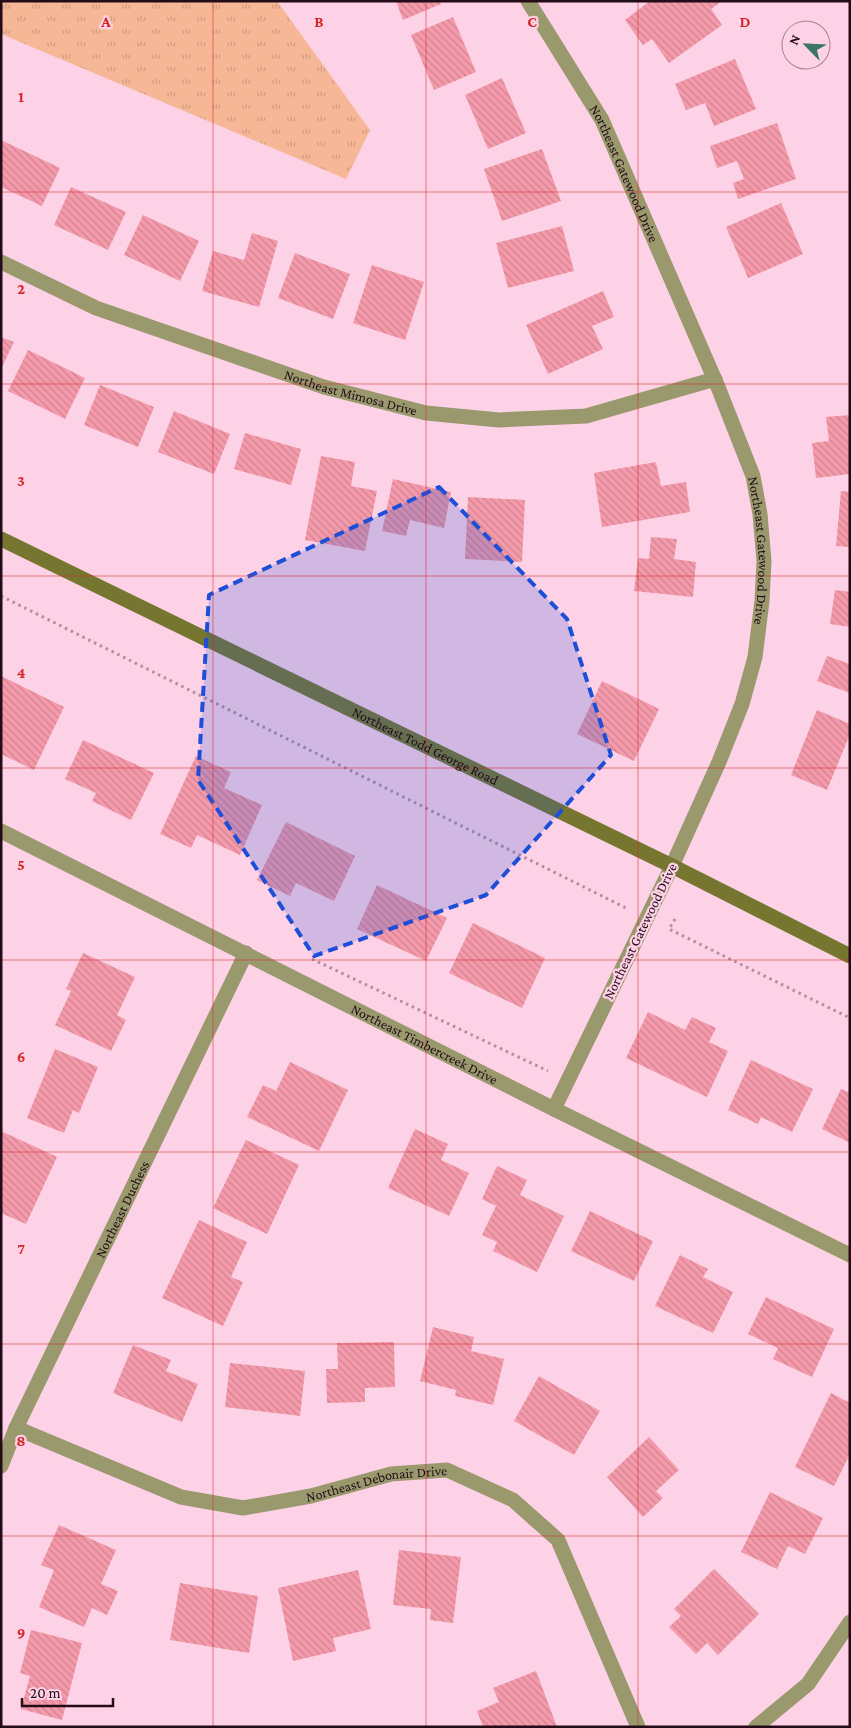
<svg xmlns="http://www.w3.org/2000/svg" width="851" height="1728" font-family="'Crimson Pro',serif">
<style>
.grass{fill:url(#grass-tufts)}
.building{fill:url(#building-back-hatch)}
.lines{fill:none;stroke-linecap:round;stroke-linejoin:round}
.path{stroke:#b28d9e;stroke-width:3;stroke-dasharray:2.5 4;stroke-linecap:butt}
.street{stroke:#99996d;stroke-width:15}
.secondary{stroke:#777630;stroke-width:15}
.marked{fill:#1d4ed8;fill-opacity:0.2;stroke:#1d4ed8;stroke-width:4;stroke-dasharray:10 6;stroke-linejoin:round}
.grid{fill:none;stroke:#d62828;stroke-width:1;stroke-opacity:0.55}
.labels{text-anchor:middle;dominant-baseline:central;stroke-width:4.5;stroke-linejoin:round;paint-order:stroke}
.street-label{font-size:14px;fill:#230b18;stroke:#fed2e6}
.grid-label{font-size:16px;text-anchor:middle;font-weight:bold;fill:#d62828;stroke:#fed2e6;stroke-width:4.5;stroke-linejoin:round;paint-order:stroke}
</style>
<defs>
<pattern id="grass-tufts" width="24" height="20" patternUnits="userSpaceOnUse" patternTransform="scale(1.25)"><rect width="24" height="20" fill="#f5b796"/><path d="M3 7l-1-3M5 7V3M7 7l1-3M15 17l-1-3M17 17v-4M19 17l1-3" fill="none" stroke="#d29c81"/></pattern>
<pattern id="building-back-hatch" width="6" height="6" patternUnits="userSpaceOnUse" patternTransform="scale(1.25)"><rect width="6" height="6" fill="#f49aaa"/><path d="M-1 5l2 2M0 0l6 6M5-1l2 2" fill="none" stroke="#d18392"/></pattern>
</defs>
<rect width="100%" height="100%" fill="#fed2e6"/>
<path class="grass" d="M1 1H277L370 130 346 179 1 34Z"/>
<path class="building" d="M396 1H440L441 4 403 20Z
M650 1H722L711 9 722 25 669 63 652 39 643 45 625 20Z
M453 17 476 72 434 90 411 35Z
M735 59 756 109 714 126 705 103 686 110 675 84Z
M502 78 526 133 488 149 465 95Z
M777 123 796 179 738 199 733 183 744 179 737 161 717 168 710 146Z
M1 140 60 168 42 206 1 187Z
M542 149 561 201 502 221 484 169Z
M71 187 126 212 108 250 54 225Z
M781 203 803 254 748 278 726 227Z
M143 215 199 241 180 281 124 255Z
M562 226 574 271 508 288 496 243Z
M252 233 278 241 259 307 202 291 213 251 244 260Z
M295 253 350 274 333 319 278 298Z
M372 265 424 282 405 340 353 323Z
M603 291 614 317 592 326 603 349 548 374 526 325Z
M1 337 14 342 1 369Z
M28 350 85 378 65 419 8 391Z
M100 385 154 407 138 447 84 425Z
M174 411 230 434 214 474 158 452Z
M850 415V474L816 478 812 443 829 441 826 417Z
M245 433 301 449 291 485 234 469Z
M321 456 355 462 351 486 377 491 365 551 305 540Z
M656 462 661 486 686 482 690 512 602 527 594 473Z
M393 479 451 492 444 528 410 520 406 536 382 531Z
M841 491 850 492V547L836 546Z
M468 497 525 500 522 562 465 559Z
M651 537 677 539 674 559 696 562 693 597 634 591 638 558 649 559Z
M835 590 850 592V627L830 624Z
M827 656 850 664V693L817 681Z
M1 676 64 707 34 770 1 754Z
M602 681 659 709 634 761 577 734Z
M817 710 850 724V734L827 790 791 775Z
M83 740 154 773 131 820 92 801 96 793 65 779Z
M196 756 231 772 224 788 262 805 240 855 197 835 191 848 160 834Z
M286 822 355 856 334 901 296 883 290 896 257 880Z
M377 885 447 918 426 961 357 929Z
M473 923 545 958 522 1008 449 973Z
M83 953 135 977 117 1015 126 1020 111 1051 55 1025 71 991 66 989Z
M648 1012 685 1030 692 1017 716 1028 709 1042 728 1051 707 1097 626 1058Z
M55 1049 98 1067 79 1113 73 1110 64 1133 27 1118Z
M751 1060 813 1089 792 1132 761 1117 758 1124 728 1110Z
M290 1062 348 1090 319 1151 247 1117 263 1085 276 1091Z
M841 1089 850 1093V1143L822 1129Z
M415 1129 448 1144 441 1160 469 1173 449 1216 388 1188Z
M1 1131 57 1157 26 1224 1 1213Z
M246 1140 299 1165 267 1234 213 1208Z
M497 1166 527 1180 520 1195 564 1216 537 1272 493 1251 497 1242 482 1235 496 1206 482 1199Z
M590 1211 653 1241 634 1281 571 1251Z
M199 1220 247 1242 231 1277 243 1282 223 1326 162 1298Z
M680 1255 708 1269 703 1277 733 1292 713 1333 655 1306Z
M766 1297 834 1329 812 1377 773 1359 778 1348 748 1334Z
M433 1327 474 1337 471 1351 504 1359 493 1405 455 1396 456 1390 420 1381Z
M394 1342 395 1387 365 1388V1402L327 1403 326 1369H338L337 1343Z
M133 1345 171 1360 166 1371 198 1384 182 1422 113 1393Z
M230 1363 305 1371 300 1416 225 1407Z
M539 1376 600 1411 574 1455 514 1421Z
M831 1393 850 1403V1454L834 1486 795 1467Z
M649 1437 679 1470 656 1491 663 1498 643 1517 607 1477Z
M770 1492 823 1518 805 1554 788 1546 777 1569 741 1552Z
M59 1525 116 1550 101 1584 118 1591 107 1615 92 1608 84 1627 39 1607 54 1570 41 1565Z
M399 1550 461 1557 453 1623 430 1620 431 1609 393 1605Z
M714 1569 759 1614 718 1655 707 1643 696 1654 669 1627 681 1616 674 1609Z
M358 1570 371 1629 333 1638 336 1651 293 1661 278 1588Z
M180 1583 258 1596 249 1653 170 1640Z
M31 1630 82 1643 62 1720 21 1709 30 1676 20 1673Z
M536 1671 557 1727H483L477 1711 499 1702 493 1688Z"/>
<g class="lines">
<path class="path" d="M1 596 626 908
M675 919 669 929 850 1018
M312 959 548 1071"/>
<g class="street">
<path id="s1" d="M528 1 602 120 718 387 753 476 760 514 764 561 762 601 755 657 742 704 719 762 672 866 554 1109"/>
<path id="s2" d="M1 262 96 308 324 387 426 413 499 420 586 416 715 379"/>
<path id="s3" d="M1 831 554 1109 850 1255"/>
<path id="s4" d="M16 1428 181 1497 243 1508 311 1496 391 1474 447 1470 513 1500 558 1540 638 1727"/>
<path id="s5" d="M1 1466 16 1428 246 953"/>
<path d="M756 1727 808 1684 850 1622"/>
</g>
<path class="secondary" id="s6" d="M1 539 672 866 850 956"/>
</g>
<path class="marked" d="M439 487 567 619 611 755 486 895 314 956 198 780 209 595Z"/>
<path class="grid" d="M213 1V1727M426 1V1727M638 1V1727M1 192H850M1 384H850M1 576H850M1 768H850M1 960H850M1 1152H850M1 1344H850M1 1536H850"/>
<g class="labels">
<g class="street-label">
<text stroke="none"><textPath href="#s1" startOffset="198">Northeast Gatewood Drive</textPath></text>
<text stroke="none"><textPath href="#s2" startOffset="374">Northeast Mimosa Drive</textPath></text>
<text stroke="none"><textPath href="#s1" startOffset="602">Northeast Gatewood Drive</textPath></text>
<text stroke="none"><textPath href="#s6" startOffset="472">Northeast Todd George Road</textPath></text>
<text transform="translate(640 931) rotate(-64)">Northeast Gatewood Drive</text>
<text stroke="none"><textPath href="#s3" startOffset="474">Northeast Timbercreek Drive</textPath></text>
<text stroke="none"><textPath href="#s5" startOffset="284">Northeast Duchess</textPath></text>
<text stroke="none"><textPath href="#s4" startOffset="378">Northeast Debonair Drive</textPath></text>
</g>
</g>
<g class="grid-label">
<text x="106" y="27">A</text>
<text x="319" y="27">B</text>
<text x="532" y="27">C</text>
<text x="745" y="27">D</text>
<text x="21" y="102">1</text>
<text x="21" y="294">2</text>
<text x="21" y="486">3</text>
<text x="21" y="678">4</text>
<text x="21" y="870">5</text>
<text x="21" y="1062">6</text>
<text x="21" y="1254">7</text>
<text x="21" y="1446">8</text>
<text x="21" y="1638">9</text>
</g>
<rect width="851" height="1728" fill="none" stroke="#230b18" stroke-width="5"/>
<g transform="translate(806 45) rotate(294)"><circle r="24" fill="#fed2e6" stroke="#a68294"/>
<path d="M0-4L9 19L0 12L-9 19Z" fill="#3a7661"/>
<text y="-8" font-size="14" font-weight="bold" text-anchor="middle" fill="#230b18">N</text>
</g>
<path d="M22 1698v8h91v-8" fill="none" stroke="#230b18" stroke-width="2.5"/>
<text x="30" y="1698" font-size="15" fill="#230b18" stroke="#fed2e6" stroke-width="4" paint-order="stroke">20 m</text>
</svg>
